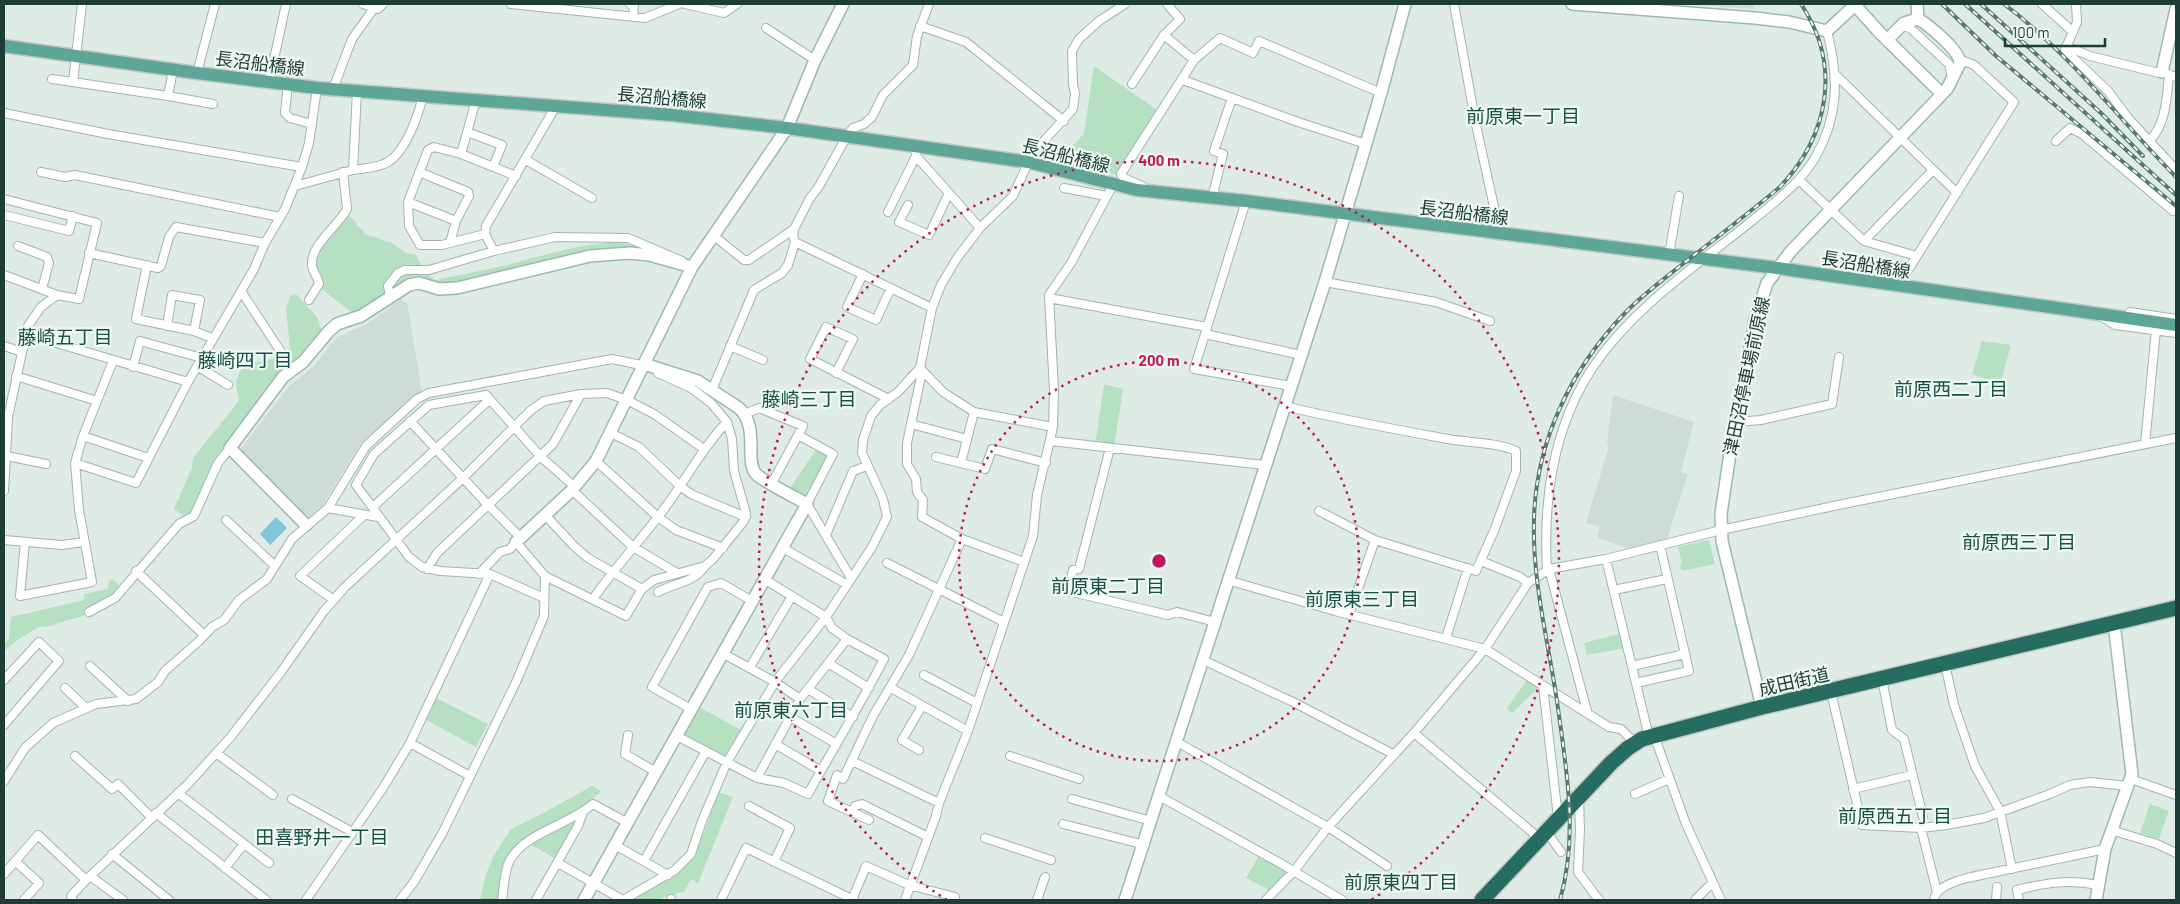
<svg xmlns="http://www.w3.org/2000/svg" width="2180" height="904" viewBox="0 0 2180 904" font-family="Barlow,'Noto Sans JP',sans-serif">
<rect width="100%" height="100%" fill="#dfece6"/>
<!-- built -->
<path fill="#cddcd5" d="M1687,4H1754V6L1753,9Z
M401,299L407,303L422,392L361,443L323,505L306,520L239,451L289,386L313,367L337,337L367,324Z
M1613,395L1694,422L1681,472L1688,474L1667,539L1633,550L1597,538L1600,527L1586,523L1609,446L1607,443Z"/>
<!-- green -->
<path fill="#b5e0c2" d="M1094,66L1157,110L1117,175L1066,165L1074,145L1084,133Z
M350,216L365,234L392,243L406,253L416,255L426,274L436,280C458,275 481,271 503,266C532,260 622,227 644,252L457,286L417,280L354,314L324,291L311,274C319,252 329,228 350,216Z
M296,294L317,317L322,331L316,344L216,462L192,511L186,517L174,509L192,468L193,458L239,401L236,382L240,371L253,363L280,357L290,348L286,308L290,296Z
M1982,341L2011,345L2000,384L1972,374Z
M1104,384L1123,389L1114,447L1095,445Z
M817,448L827,454L828,458L806,498L790,488Z
M1709,540L1715,564L1682,571L1679,565L1682,564L1678,547Z
M112,579L118,584L120,594L118,600L82,616L49,626L39,627L19,639L4,651V645L9,639L11,617L84,600V594L108,589L109,581Z
M1622,633L1626,648L1587,655L1584,643Z
M1527,680L1539,687L1512,713L1507,708Z
M436,698L488,724L476,747L426,720Z
M697,706L741,730L725,757L682,734Z
M592,786L601,791L582,809L518,846L499,900H480L486,874L494,855L511,829L547,811Z
M719,792L733,797L698,883L691,879L684,892L677,893L670,899L665,896L660,900H632L677,874L694,858Z
M2150,804L2169,811L2159,839L2140,833Z
M573,822L575,824L556,859L530,844L537,838Z
M1260,854L1290,870L1271,891L1246,878Z"/>
<!-- water -->
<path fill="#80c6d7" d="M276,517L287,528L270,545L260,534Z"/>
<g fill="none" stroke-linecap="round" stroke-linejoin="round">
<defs>
<path id="street" d="M363,4L378,9L383,4
M511,4L645,18L679,4
M630,4H634L633,17
M685,4L724,13L737,4
M1167,4L1180,19L1164,35L1194,60
M1454,4L1476,125L1500,234
M2042,4L2073,32
M2076,4L2077,22L2065,50L2108,91L2128,118L2176,170
M920,26L966,42L1064,121
M1902,26L1910,28L1949,64L1952,77
M766,28L815,60
M2066,46L2090,56L2159,73L2162,72L2176,77
M197,73L215,4
M1836,75L1957,193
M52,79L168,96L173,70
M1183,80L1298,122L1366,144
M73,82L82,4
M269,82L286,4
M288,84L285,113L290,118L312,124
M1132,84L1164,35
M333,89L352,39L375,7
M168,96L213,104
M4,113L108,134L302,167
M467,132L502,145L493,167
M2056,141L2070,128L2082,134L2173,211
M2149,141C2166,126 2167,96 2169,74
M915,146L916,156L980,228
M461,154L476,100
M526,160L592,198
M353,170C365,168 378,168 388,162C406,151 418,116 423,96
M41,172L65,177L75,175L280,217
M419,172L468,192L469,196L456,221L450,243
M516,176L461,154L434,147L428,150L408,202L409,226L420,245H442L485,234L486,226L556,106
M1799,180L1864,241L1917,256
M295,186L353,170L357,91
M1142,186L1124,178L1121,174L1194,60L1220,38L1253,53L1259,41L1381,93
M1064,188L1107,196
M1212,198L1223,154L1214,151L1232,98
M4,199L97,223L79,299L57,295L41,307L28,326L26,334L8,417L4,491
M1246,201L1205,334L1301,355
M408,202L456,221
M908,205L899,222L929,235L948,195
M888,212L916,156
M4,215L69,231L73,216
M485,234L494,251
M714,236L744,260H749L794,229L810,198L818,188L847,136L853,128L864,124L872,117L883,95L913,65L917,36L929,4
M1864,241L1933,170
M795,242L932,308
M18,246L47,257L49,263L42,289
M89,253L158,268L161,266L169,237L176,227L265,243
M1669,255L1679,196
M147,265L136,319L194,331L212,338
M863,274L847,307L876,320L891,288
M4,275L57,295
M1325,282L1436,302L1490,321
M1898,286L2014,102L1974,65L1961,60
M241,291L281,352
M390,296L388,286L398,273L405,270H429L494,251L555,237L628,238L682,261
M1049,298L1207,327
M309,300L319,284C318,277 313,272 312,266C309,246 339,225 347,209L343,172
M2130,312L2176,319
M2102,317L2115,325L2176,333
M167,326L172,295L200,300L194,331
M26,334L188,382
M1205,334L1194,369L1291,386
M4,346L22,352
M730,346L763,360
M197,366L228,385
M133,367L140,341L202,358
M920,368L943,392L974,412L1053,427
M922,372L907,443V464L916,479L917,492L923,500L922,517L962,539L1024,562
M836,373L853,339L826,327L810,359L889,399
M16,376L97,401
M712,390L754,290L782,273L788,265L795,242L793,236L794,229
M1284,406C1338,419 1393,429 1448,439C1470,443 1496,442 1516,451V471L1494,531L1476,571L1375,540L1319,511
M745,414L759,408L803,426L772,483
M410,421L489,506L521,538
M1736,422L1761,420L1832,404L1839,357
M911,424L967,439
M611,433L639,447L681,487L693,495L746,517
M798,435L833,454L807,504L851,578
M83,436L148,458
M1051,441L1264,465
M2145,444L2156,330
M1110,448L1079,569L1073,570L1068,591L1168,615L1177,612L1215,622
M7,456L46,464
M936,457L985,469L992,449L1046,463
M596,461L658,517L676,530L723,548
M75,463L136,483L188,382L254,269L265,243L285,209L302,167L309,143L317,88
M961,463L974,412
M572,490L633,547L677,573
M373,507L489,400
M328,508L378,517
M546,516L574,546L588,558L642,589
M226,520L275,566
M826,535L853,471L867,466
M4,540L62,545L84,542
M25,542L20,596L92,582L79,510L75,463L83,436L113,361
M783,548L846,584
M1606,559L1649,737
M1481,561L1520,577L1528,583
M887,563L1004,622
M427,569L437,553L553,444L581,394
M1549,569L1587,711
M1547,570C1543,500 1553,427 1593,367C1632,309 1693,268 1748,224C1771,205 1799,185 1815,158C1839,116 1839,77 1827,31
M136,571L203,634
M545,576L626,616L642,589L654,580L705,566L713,559L744,521L746,513L734,471L732,439L727,422L711,403L691,388L658,373
M1227,580L1335,611L1485,649L1609,727L1621,729L1635,743
M1614,590L1667,579
M658,592C674,583 694,583 705,566
M544,598L490,574L440,571L422,567L409,557L356,485L374,454L429,405L486,395L541,457L575,487
M593,599C615,567 641,540 664,509C686,480 702,448 727,422
M334,600L300,576L364,515
M89,612L115,598L179,524L194,516L218,463L230,448
M1349,615L1375,540
M1446,638L1468,568
M722,653L775,682L800,699
M1203,660L1295,703L1393,754
M828,663L869,688
M1945,664L1954,705L1975,766L2000,811L2012,869
M90,666L128,701
M1632,666L1685,654
M750,667L792,596
M924,675L977,703
M1882,679L1892,730L1904,739L1923,817
M4,680L39,642L59,661L4,725
M1636,683L1689,671L1660,545
M1543,686L1558,817
M65,688L85,707
M891,688L968,731
M808,689L853,717
M1831,692L1862,825L1921,828L1946,825L1984,818L2050,794L2070,785L2090,782L2128,786
M691,709L652,687L705,592L708,587L721,583L752,601
M790,717L835,743
M1414,733L1539,838
M628,735L625,754L656,772
M1654,735L1686,824L1721,900
M677,736L757,778L784,783L808,794C833,749 860,705 884,659L847,639L832,628L826,617L764,579
M1177,742L1328,827L1387,866
M410,743L470,776
M775,744L821,771
M919,750L902,740L922,706
M216,753L273,795
M75,756L112,789L118,784L151,817
M1010,756L1079,779
M852,761L939,803
M757,778L800,699L847,639
M2131,779L2176,795
M4,781L25,748L53,723L96,704L136,699L158,682L165,671L199,641L212,627L224,620L239,600L267,579L292,539L328,508L366,446L417,399L429,393L612,359L646,366
M1853,789L1912,775
M178,793L269,863
M1635,794L1669,779
M1159,796L1280,863L1342,900
M1579,798L1580,830L1578,872L1599,900
M292,799L352,832
M1072,799L1151,821
M749,806L790,828L774,862
M852,812L855,806L862,804L928,837
M156,813L266,900
M869,820L828,801L837,775L843,779L873,716L909,655L962,539
M1063,824L1145,845
M1921,828L1937,892
M2111,830L2157,844L2176,853
M1546,831L1561,852
M985,838L1051,860
M615,845L668,875
M112,854L169,900
M15,861L39,883L24,900
M644,861L706,751
M558,863L623,900
M225,868L244,844
M4,874L38,835L86,880
M90,876L123,900
M73,900L71,896L86,880L187,785L229,739L281,672L324,611L345,587L463,478L530,411L544,401L581,394L607,393L627,400L654,414L704,449
M306,900L383,788L410,743L490,574
M400,900L414,882L443,832L517,680L544,616L545,576L516,542L510,549L500,552L479,574
M502,900C504,888 504,873 509,862C523,833 569,825 593,804L628,823
M536,900L578,826L583,812
M623,900L675,870L691,854L702,821L727,762L775,682L826,617L872,547L887,517L883,499L862,453L863,440L871,416L880,405L898,392L920,368L932,308L941,285L957,258L980,228L1013,196L1032,154L1073,109L1075,94L1073,84L1072,51L1079,39L1099,21L1125,4
M671,900V899
M721,900L746,848L854,900
M852,900L866,866L909,885L955,897
M905,900L936,816L939,803L968,731L1033,536L1037,495L1053,427L1054,391L1049,295L1071,263L1113,185
M1037,900L1045,877
M1266,900L1294,871L1328,827L1414,733L1485,649L1528,583L1549,569L1606,559L1721,530L1848,503L2176,438
M1695,900L1712,883
M1934,900C1935,887 1956,881 1967,878L2105,849
M1996,900L1997,887
M2019,900L2017,890C2045,883 2069,879 2098,885"/>
<path id="secondary" d="M1572,4L1755,18L1789,22L1827,31L1855,5
M1854,4L1880,33L1942,94
M1917,4L1918,19
M2162,72L2176,9
M306,525L230,448L283,377L303,362L329,331L337,324L361,316L409,285L419,283L439,289L457,288L590,256L630,253L649,255L692,267
M516,542L572,490L596,461L692,267L787,128L815,60L843,4
M1762,707L1722,541L1721,514L1730,453L1755,320L1767,283L1791,251L1947,89L1960,63C1960,51 1929,25 1918,19L1904,23L1887,40
M584,900L807,504C795,497 764,482 756,474C744,461 760,427 739,408L698,381L644,364
M1125,900L1325,282L1381,93L1405,4
M2096,900L2105,849L2132,774L2114,623"/>
<path id="primary" d="M4,46L197,73L317,88L672,115L787,128L1028,162L1137,190L1246,201L1777,268L2176,325"/>
<path id="highway" d="M1482,900L1611,763L1628,748L1642,739L1762,707L2176,608"/>
</defs>
<!-- street casing -->
<use href="#street" stroke="#a1b4ae" stroke-width="10"/>
<!-- secondary casing -->
<use href="#secondary" stroke="#9cb9b0" stroke-width="14"/>
<!-- primary casing -->
<use href="#primary" stroke="#c0c9c7" stroke-width="15"/>
<!-- highway casing -->
<use href="#highway" stroke="#c0c9c7" stroke-width="18"/>
<!-- street -->
<use href="#street" stroke="#fff" stroke-width="8"/>
<!-- secondary -->
<use href="#secondary" stroke="#fff" stroke-width="11"/>
<!-- primary -->
<use href="#primary" stroke="#5ea697" stroke-width="12"/>
<!-- highway -->
<use href="#highway" stroke="#276c61" stroke-width="15"/>
<defs>
<path id="rail" d="M1942,4L1996,56L2176,206
M1965,4L2176,195
M1981,4L2102,114L2143,156
M2004,4C2068,52 2120,120 2176,177
M1560,900C1579,834 1566,768 1557,701C1548,641 1532,580 1534,519C1536,441 1571,369 1625,313C1642,295 1664,279 1684,263C1716,238 1749,213 1780,187C1829,135 1842,65 1801,4"/>
</defs>
<!-- rail casing -->
<use href="#rail" stroke="#587972" stroke-width="4"/>
<!-- rail -->
<use href="#rail" stroke="#eff8f4" stroke-width="2" stroke-dasharray="5.5" stroke-linecap="butt"/>
</g>
<!-- distance rings -->
<g fill="none" stroke="#c2185b" stroke-width="2.5" stroke-dasharray="2.5 5">
<circle cx="1159" cy="561" r="200"/>
<path d="M947 900A400 400 0 1 1 1371 900"/>
</g>
<g text-anchor="middle" dominant-baseline="central" stroke-width="4.5" stroke-linejoin="round" paint-order="stroke">
<!-- street labels -->
<g font-size="18" fill="#1e3d36" stroke="#eff8f4">
<text transform="translate(260 63) rotate(7)">長沼船橋線</text>
<text transform="translate(662 97) rotate(5)">長沼船橋線</text>
<text transform="translate(1066 155) rotate(14)">長沼船橋線</text>
<text transform="translate(1464 212) rotate(7)">長沼船橋線</text>
<text transform="translate(1866 264) rotate(9)">長沼船橋線</text>
<text transform="translate(1746 376) rotate(-78)">津田沼停車場前原線</text>
<text transform="translate(1794 681) rotate(-13)">成田街道</text>
</g>
<!-- neighbourhood labels -->
<g font-size="19" fill="#185146" stroke="#eff8f4">
<text x="1523" y="115">前原東一丁目</text>
<text x="65" y="336">藤崎五丁目</text>
<text x="245" y="359">藤崎四丁目</text>
<text x="1951" y="388">前原西二丁目</text>
<text x="809" y="398">藤崎三丁目</text>
<text x="2019" y="541">前原西三丁目</text>
<text x="1108" y="585">前原東二丁目</text>
<text x="1362" y="598">前原東三丁目</text>
<text x="791" y="709">前原東六丁目</text>
<text x="1895" y="815">前原西五丁目</text>
<text x="322" y="836">田喜野井一丁目</text>
<text x="1401" y="881">前原東四丁目</text>
</g>
</g>
<circle cx="1159" cy="561" r="8" fill="#c2185b" stroke="#eff8f4" stroke-width="2.5"/>
<g font-size="15" text-anchor="middle" font-weight="bold" fill="#c2185b" stroke="#eff8f4" stroke-width="4.5" stroke-linejoin="round" paint-order="stroke">
<text x="1159" y="166">400 m</text>
<text x="1159" y="366">200 m</text>
</g>
<!-- border -->
<rect width="2180" height="904" fill="none" stroke="#1e3d36" stroke-width="10"/>
<!-- scale -->
<path d="M2005 38v8h100v-8" fill="none" stroke="#1e3d36" stroke-width="2.5"/>
<text x="2012" y="38" font-size="15" fill="#1e3d36" stroke="#eff8f4" stroke-width="4" paint-order="stroke">100 m</text>
</svg>
